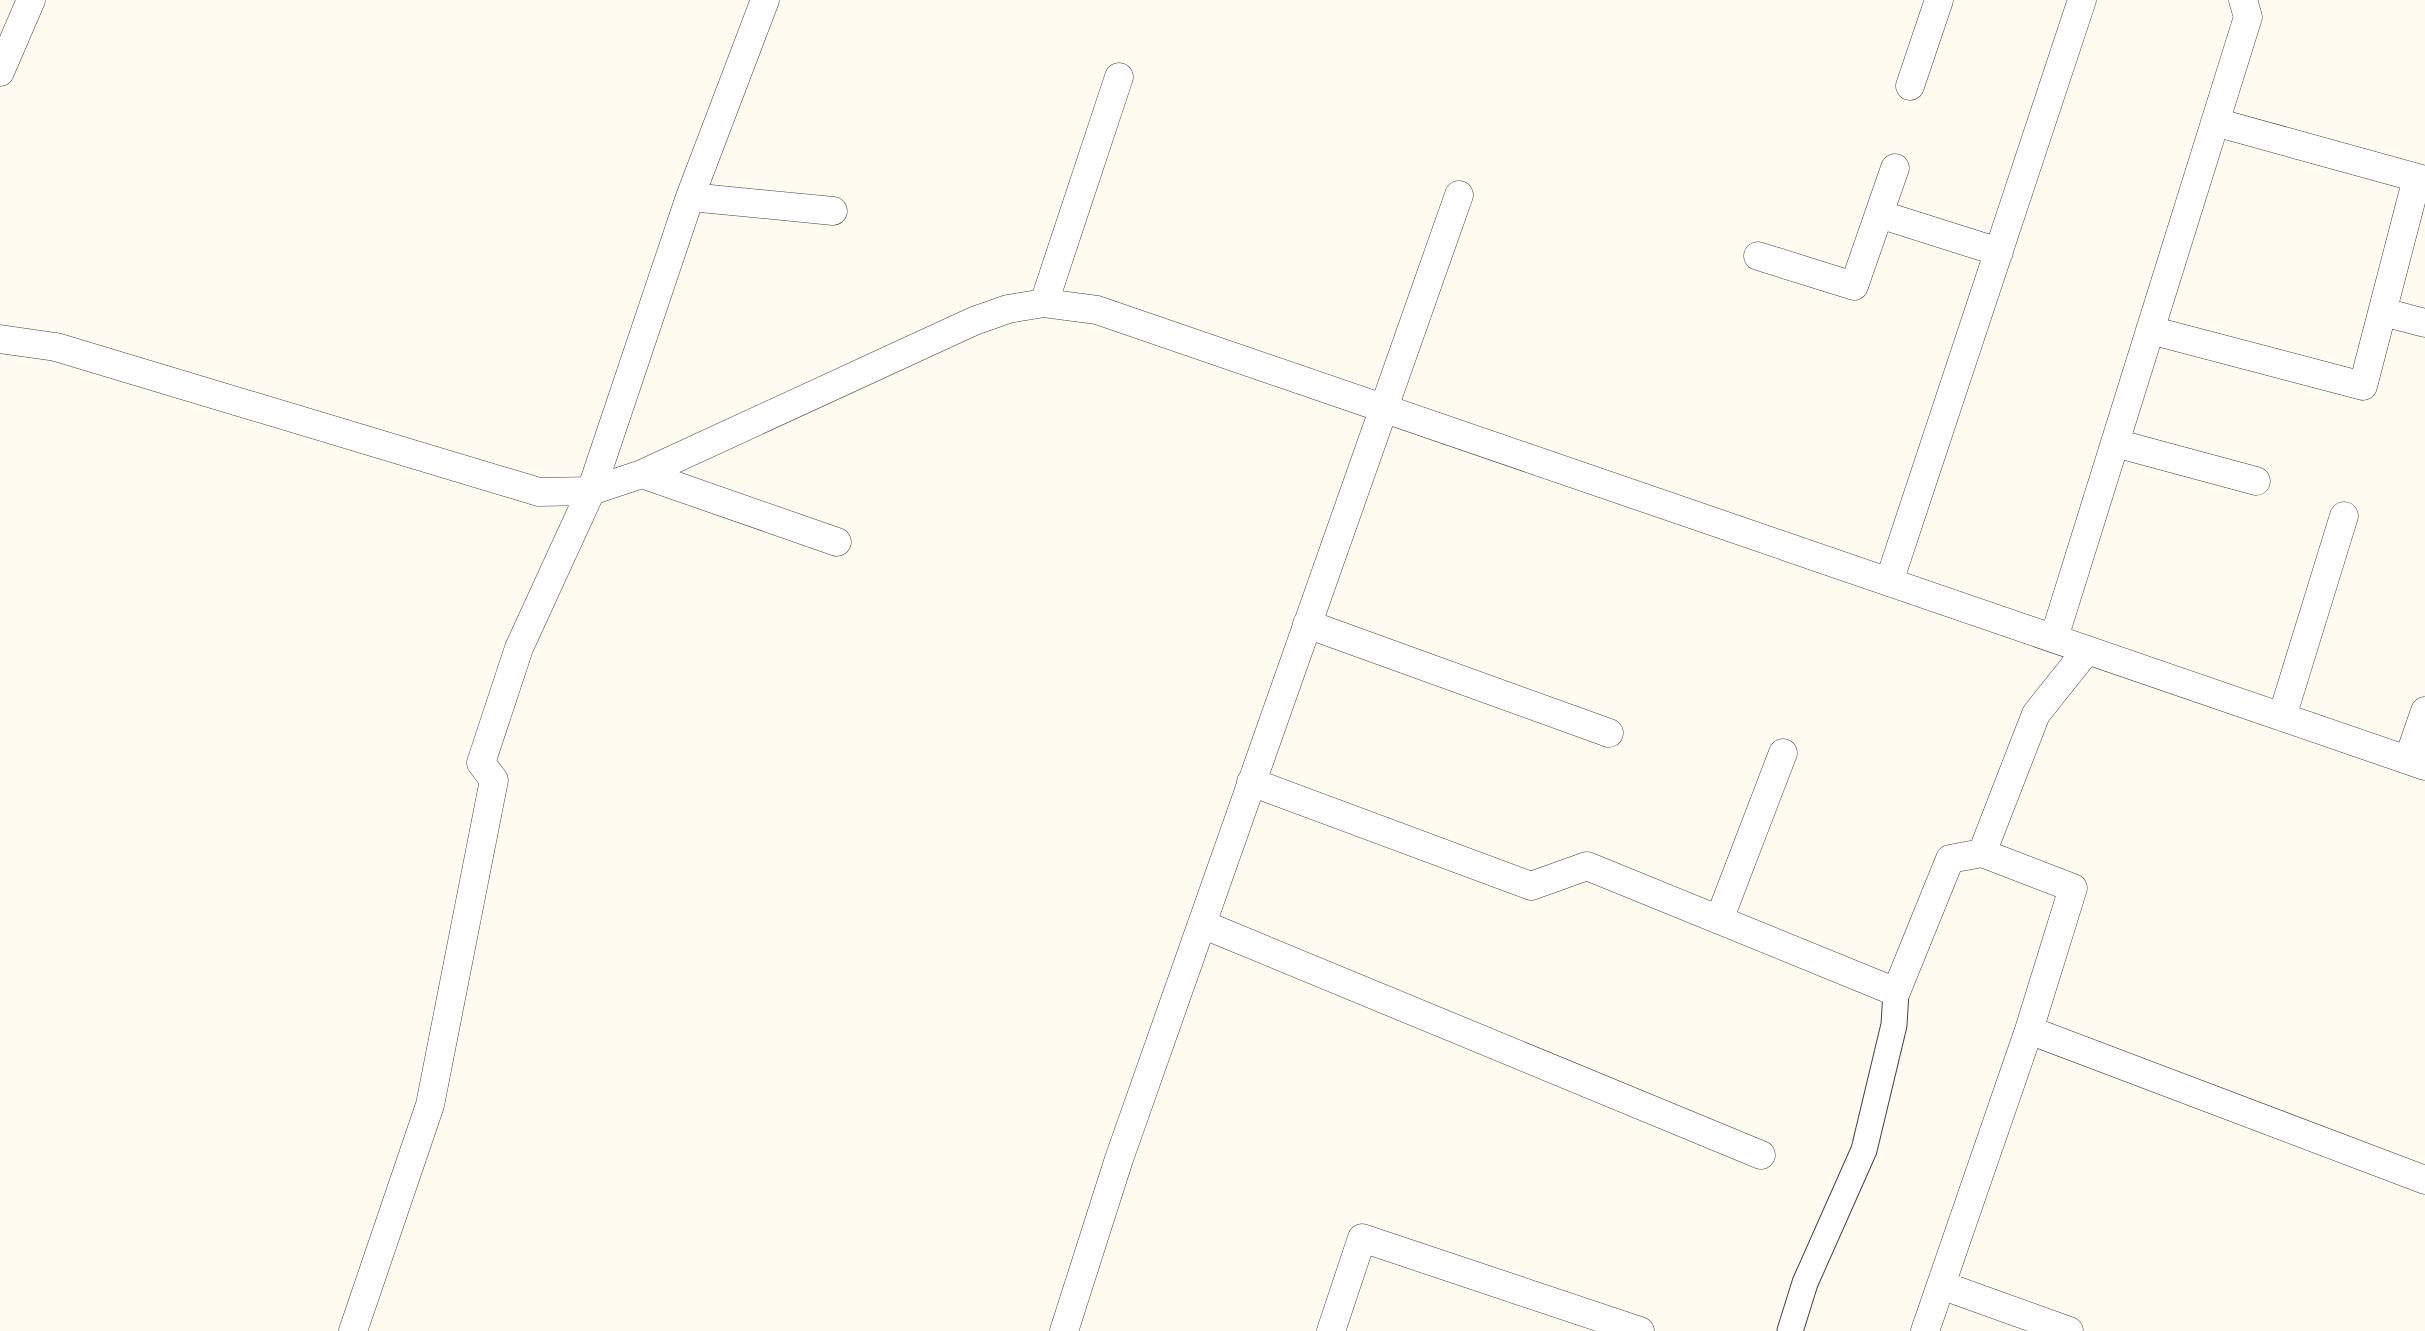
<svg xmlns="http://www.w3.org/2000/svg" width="2425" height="1331" viewBox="0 0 2425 1331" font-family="'Noto Serif',serif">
<rect width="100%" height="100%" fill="#fffbf0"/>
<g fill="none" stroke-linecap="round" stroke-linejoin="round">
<defs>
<path id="lane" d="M1790,1331L1805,1283L1864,1150L1894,1025L1896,992"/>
<path id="street" d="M0,72L31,0
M1910,86L1939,0
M2215,122L2425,180
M690,197L833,211
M1879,214L1999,252
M1758,256L1854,286L1895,168
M1044,303L1119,77
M2383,312L2425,323
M2150,330L2363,386L2417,178
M0,339L56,347L539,492L591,491L642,474L974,321L1008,309L1044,303L1097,310L2425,766
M2115,443L2256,481
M642,474L837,542
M1889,582L2082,0
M1307,624L1609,733
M2054,638L2248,17L2243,0
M2282,717L2344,516
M2408,760L2425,711
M1251,782L1531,886L1587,866L1896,992L1950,859L1982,853
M1719,920L1783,753
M1202,924L1761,1155
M2029,1030L2425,1180
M1941,1285L2069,1331
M353,1331L430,1105L494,780L481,763L519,648L591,491L690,197L765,0
M1064,1331L1119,1159L1459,195
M1331,1331L1362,1238L1640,1331
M1925,1331L2029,1030L2073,888L1982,853L2036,714L2087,650"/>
</defs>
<!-- lane casing -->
<use href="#lane" stroke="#424242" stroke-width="27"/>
<!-- street casing -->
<use href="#street" stroke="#424242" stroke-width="29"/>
<!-- lane -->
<use href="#lane" stroke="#fff" stroke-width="25"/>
<!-- street -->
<use href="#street" stroke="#fff" stroke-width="28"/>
</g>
</svg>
